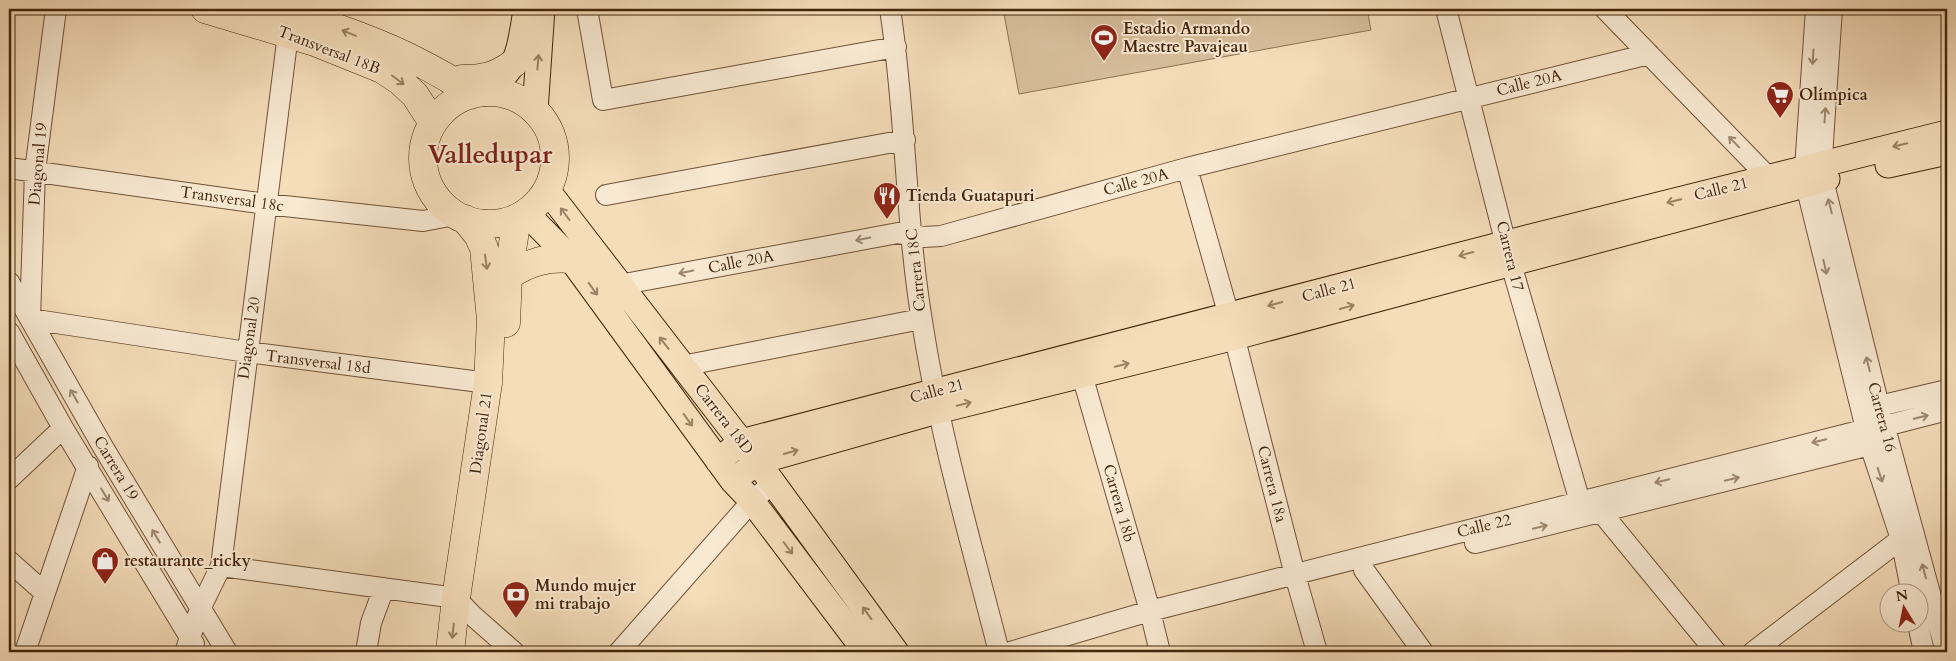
<svg xmlns="http://www.w3.org/2000/svg" width="1956" height="661" viewBox="0 0 1956 661" font-family="Cardo,serif">
<rect width="100%" height="100%" fill="#f5ddba"/>
<filter id="stains"><feTurbulence type="fractalNoise" baseFrequency=".004" numOctaves="4"/><feColorMatrix values="0 0 0 0 .2 0 0 0 0 .09 0 0 0 0 .02 0 0 0 .5 -.17"/></filter>
<radialGradient id="worn" r=".72"><stop offset=".6" stop-color="#630" stop-opacity="0"/><stop offset="1" stop-color="#630" stop-opacity=".3"/></radialGradient>
<!-- green -->
<path fill="#d7be9c" stroke="#8e7254" d="M1003,9H1367L1371,30L1019,94Z"/>
<g fill="none" stroke-linecap="round" stroke-linejoin="round">
<defs>
<path id="minor" d="M56,9L35,171L30,319L247,352L488,383
M587,9L603,100L896,47
M890,9C906,112 905,218 922,321C939,433 971,542 999,652
M1446,9L1511,264L1580,502
M1605,9L1768,177
M1816,9L1805,168L1806,185L1870,445L1901,539L1912,594
M1832,9L1823,141L1822,164L1823,180L1879,406L1946,652
M9,168L266,204L423,221L455,215
M1187,168L1229,316L1295,575L1317,652
M606,195L905,140
M9,282L103,447L227,652
M619,285L898,233L924,237L941,236L1187,168L1649,54
M9,332L63,428L194,644
M1078,361L1150,611L1160,652
M682,366L921,319
M9,479L63,428
M1601,512L1716,652
M1475,543L1870,445L1885,426L1947,410
M9,561L45,593
M221,566L456,598L472,615L514,652
M1364,570L1423,652
M1918,624L1924,652
M25,652L88,466
M185,652L200,609L221,566L288,34
M366,652L371,623L384,588
M619,652L752,501L773,483
M1010,652L1150,611L1867,429L1879,406L1947,390
M1753,652L1901,539"/>
<path id="major" d="M485,93C520,67 520,49 526,9
M535,111L542,9
M1888,165L1947,152
M547,190L773,483L896,652
M526,213L571,259L733,481L752,501L866,652
M718,461L741,442L1507,243L1947,133
M733,481L757,462L937,411L1235,337L1827,179"/>
<path id="highway" d="M205,9L315,42L382,69L400,81L415,95L433,123
M280,9C329,25 379,41 424,65C441,74 457,82 470,95
M462,79C485,79 496,76 514,63
M423 158a66 66 0 1 1 132 0a66 66 0 1 1-132 0Z
M508,276C529,262 547,257 571,259
M506,323L508,276L517,218
M450,652L456,598L488,383L491,320L484,248L478,235L465,219"/>
</defs>
<!-- minor casing -->
<use href="#minor" stroke="#705337" stroke-width="22"/>
<!-- major casing -->
<use href="#major" stroke="#44250b" stroke-width="27"/>
<!-- highway casing -->
<use href="#highway" stroke="#44250b" stroke-width="29"/>
<!-- minor -->
<use href="#minor" stroke="#f8e9d2" stroke-width="20"/>
<!-- major -->
<use href="#major" stroke="#f5ddba" stroke-width="25"/>
<!-- highway -->
<use href="#highway" stroke="#f5ddba" stroke-width="28"/>
</g>
<!-- one-way arrows -->
<defs><path id="oneway-shaft" d="M-6 0H5M1.5-3L5.5 0L1.5 3" fill="none" stroke-width="1.6" stroke-linecap="round" stroke-linejoin="round" transform="scale(1.25)"/></defs>
<g stroke="#9c8162">
<use href="#oneway-shaft" transform="translate(349 33) rotate(-158)"/>
<use href="#oneway-shaft" transform="translate(538 62) rotate(-85)"/>
<use href="#oneway-shaft" transform="translate(398 80) rotate(37)"/>
<use href="#oneway-shaft" transform="translate(1900 145) rotate(166)"/>
<use href="#oneway-shaft" transform="translate(1674 201) rotate(166)"/>
<use href="#oneway-shaft" transform="translate(565 214) rotate(-127)"/>
<use href="#oneway-shaft" transform="translate(1466 254) rotate(165)"/>
<use href="#oneway-shaft" transform="translate(486 262) rotate(82)"/>
<use href="#oneway-shaft" transform="translate(593 289) rotate(54)"/>
<use href="#oneway-shaft" transform="translate(1275 304) rotate(165)"/>
<use href="#oneway-shaft" transform="translate(1347 307) rotate(-15)"/>
<use href="#oneway-shaft" transform="translate(664 343) rotate(-128)"/>
<use href="#oneway-shaft" transform="translate(1122 365) rotate(-14)"/>
<use href="#oneway-shaft" transform="translate(964 404) rotate(-14)"/>
<use href="#oneway-shaft" transform="translate(688 420) rotate(54)"/>
<use href="#oneway-shaft" transform="translate(791 452) rotate(-16)"/>
<use href="#oneway-shaft" transform="translate(788 548) rotate(53)"/>
<use href="#oneway-shaft" transform="translate(867 613) rotate(-126)"/>
<use href="#oneway-shaft" transform="translate(453 631) rotate(96)"/>
</g>
<g stroke="#9e876e">
<use href="#oneway-shaft" transform="translate(1813 57) rotate(94)"/>
<use href="#oneway-shaft" transform="translate(1825 115) rotate(-86)"/>
<use href="#oneway-shaft" transform="translate(1734 142) rotate(-134)"/>
<use href="#oneway-shaft" transform="translate(1830 206) rotate(-104)"/>
<use href="#oneway-shaft" transform="translate(863 239) rotate(169)"/>
<use href="#oneway-shaft" transform="translate(1825 267) rotate(77)"/>
<use href="#oneway-shaft" transform="translate(686 272) rotate(169)"/>
<use href="#oneway-shaft" transform="translate(1868 364) rotate(-104)"/>
<use href="#oneway-shaft" transform="translate(74 396) rotate(-120)"/>
<use href="#oneway-shaft" transform="translate(1921 417) rotate(-14)"/>
<use href="#oneway-shaft" transform="translate(1819 441) rotate(166)"/>
<use href="#oneway-shaft" transform="translate(1880 475) rotate(72)"/>
<use href="#oneway-shaft" transform="translate(1732 479) rotate(-14)"/>
<use href="#oneway-shaft" transform="translate(1662 481) rotate(166)"/>
<use href="#oneway-shaft" transform="translate(105 495) rotate(59)"/>
<use href="#oneway-shaft" transform="translate(1540 527) rotate(-14)"/>
<use href="#oneway-shaft" transform="translate(156 536) rotate(-121)"/>
<use href="#oneway-shaft" transform="translate(1924 571) rotate(-105)"/>
</g>
<!-- icons -->
<defs>
<symbol id="stadium-pin" viewBox="-11 -11 22 30"><path d="M0 17L-7.5 6A9.5 9.5 0 1 1 7.5 6Z" fill="#8f2418" stroke="#f8e9d2"/><path d="M0-5a6.5 5 0 1 0 0 10a6.5 5 0 1 0 0-10ZM-3.5-1.8h7v3.6h-7Z" fill="#fff"/></symbol>
<symbol id="supermarket-pin" viewBox="-11 -11 22 30"><path d="M0 17L-7.5 6A9.5 9.5 0 1 1 7.5 6Z" fill="#8f2418" stroke="#f8e9d2"/><path d="M-6-5.5h2.5l.6 2H6L4.5 2H-2.5L-4.4-4H-6ZM-1.5 3.2a1.3 1.3 0 1 0 .1 0ZM3 3.2a1.3 1.3 0 1 0 .1 0Z" fill="#fff"/></symbol>
<symbol id="restaurant-pin" viewBox="-11 -11 22 30"><path d="M0 17L-7.5 6A9.5 9.5 0 1 1 7.5 6Z" fill="#8f2418" stroke="#f8e9d2"/><path d="M-5-6h1v4h1v-4h1v4h1v-4h1v5L-1.5 .5V6h-2V.5L-5-1ZM5-6V6H3V1.5H1.5Q1.5-4 5-6Z" fill="#fff"/></symbol>
<symbol id="shop-pin" viewBox="-11 -11 22 30"><path d="M0 17L-7.5 6A9.5 9.5 0 1 1 7.5 6Z" fill="#8f2418" stroke="#f8e9d2"/><path d="M-5-2.5h2.3a2.7 3.5 0 0 1 5.4 0H5L5.5 6h-11ZM-1.5-2.5h3a1.5 2.3 0 0 0-3 0Z" fill="#fff"/></symbol>
<symbol id="bank-pin" viewBox="-11 -11 22 30"><path d="M0 17L-7.5 6A9.5 9.5 0 1 1 7.5 6Z" fill="#8f2418" stroke="#f8e9d2"/><path d="M-6-4H6V4H-6ZM0-2.3a2.3 2.3 0 1 0 0 4.6a2.3 2.3 0 1 0 0-4.6Z" fill="#fff"/></symbol>
</defs>
<g fill-rule="evenodd">
<use href="#stadium-pin" x="1088" y="22" width="32" height="43"/>
<use href="#supermarket-pin" x="1764" y="79" width="32" height="43"/>
<use href="#restaurant-pin" x="871" y="180" width="32" height="43"/>
<use href="#shop-pin" x="89" y="545" width="32" height="43"/>
<use href="#bank-pin" x="500" y="579" width="32" height="43"/>
</g>
<g text-anchor="middle" dominant-baseline="central" stroke-width="4" stroke-linejoin="round" paint-order="stroke">
<!-- poi labels -->
<g font-size="16" font-weight="bold" fill="#44250b" stroke="#f8e9d2" text-anchor="start">
<text x="1123" y="29">Estadio Armando<tspan x="1123" dy="18">Maestre Pavajeau</tspan></text>
<text x="1799" y="95">Olímpica</text>
<text x="906" y="196">Tienda Guatapuri</text>
<text x="124" y="561">restaurante_ricky</text>
<text x="535" y="586">Mundo mujer<tspan x="535" dy="18">mi trabajo</tspan></text>
</g>
<!-- street labels -->
<g font-size="16" fill="#44250b" stroke="#f8e9d2">
<text transform="translate(329 50) rotate(21)">Transversal 18B</text>
<text transform="translate(1529 83) rotate(-14)">Calle 20A</text>
<text transform="translate(38 164) rotate(-85)">Diagonal 19</text>
<text transform="translate(1136 182) rotate(-15)">Calle 20A</text>
<text transform="translate(1721 189) rotate(-14)">Calle 21</text>
<text transform="translate(232 199) rotate(8)">Transversal 18c</text>
<text transform="translate(1510 256) rotate(76)">Carrera 17</text>
<text transform="translate(741 262) rotate(-11)">Calle 20A</text>
<text transform="translate(916 270) rotate(-96)">Carrera 18C</text>
<text transform="translate(1329 290) rotate(-15)">Calle 21</text>
<text transform="translate(249 338) rotate(-82)">Diagonal 20</text>
<text transform="translate(318 362) rotate(7)">Transversal 18d</text>
<text transform="translate(937 391) rotate(-15)">Calle 21</text>
<text transform="translate(1882 417) rotate(75)">Carrera 16</text>
<text transform="translate(724 419) rotate(52)">Carrera 18D</text>
<text transform="translate(481 433) rotate(-82)">Diagonal 21</text>
<text transform="translate(116 468) rotate(59)">Carrera 19</text>
<text transform="translate(1272 484) rotate(76)">Carrera 18a</text>
<text transform="translate(1119 503) rotate(74)">Carrera 18b</text>
<text transform="translate(1484 526) rotate(-14)">Calle 22</text>
</g>
<!-- town labels -->
<g font-size="26" font-weight="bold" fill="#7a1f14" stroke="#f8e9d2">
<text x="490" y="154">Valledupar</text>
</g>
</g>
<!-- margin -->
<rect width="1956" height="661" fill="none" stroke="#f5ddba" stroke-width="30"/>
<rect x="10" y="10" width="1936" height="641" fill="none" stroke="#44250b" stroke-width="2.5"/>
<rect x="15" y="15" width="1926" height="631" fill="none" stroke="#44250b"/>
<!-- north arrow -->
<g transform="translate(1904 608) rotate(350)"><circle r="24" fill="#f8e9d2" stroke="#b09b82"/>
<path d="M0-4L9 19L0 12L-9 19Z" fill="#8f2418"/>
<text y="-8" font-size="14" font-weight="bold" text-anchor="middle" fill="#44250b">N</text>
</g>
<rect width="100%" height="100%" filter="url(#stains)"/>
<rect width="100%" height="100%" fill="url(#worn)"/>
</svg>
